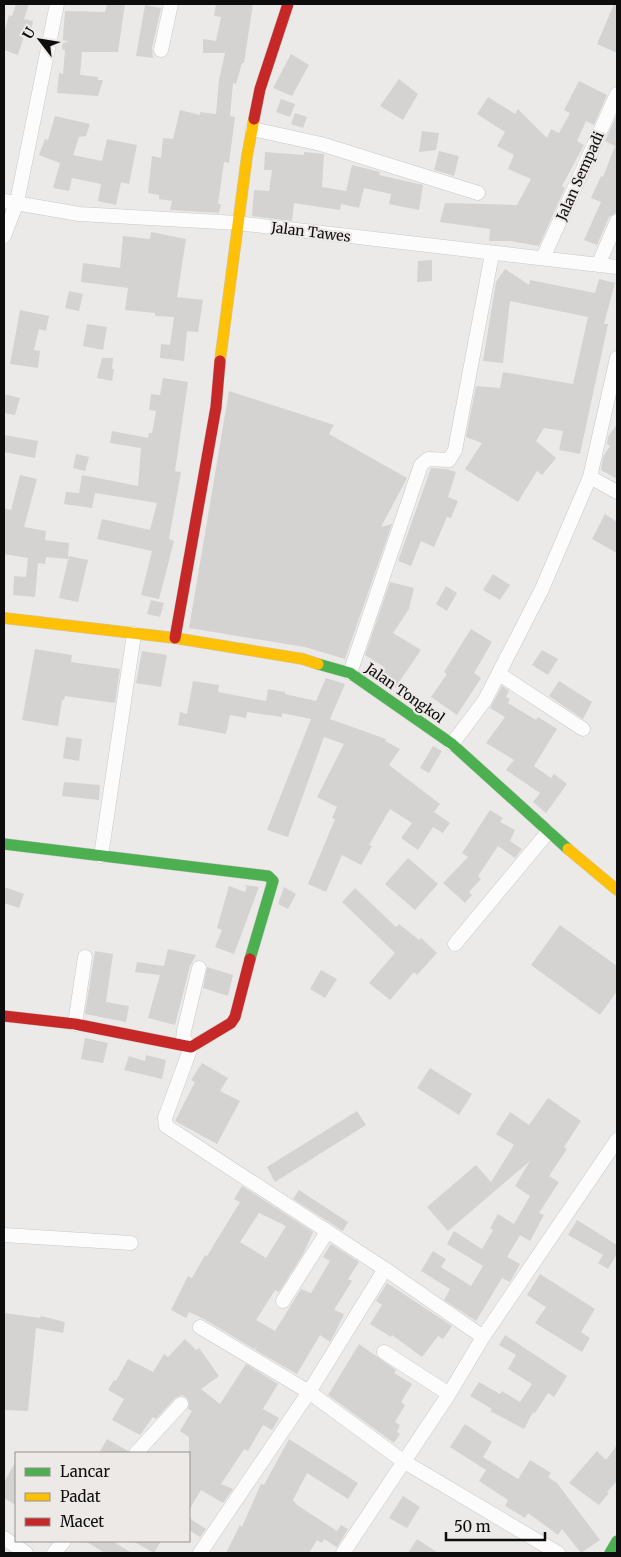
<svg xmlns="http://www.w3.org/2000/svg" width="621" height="1557" viewBox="0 0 621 1557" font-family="Merriweather,serif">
<rect width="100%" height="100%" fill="#eceae8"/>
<!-- building -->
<path fill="#d4d3d2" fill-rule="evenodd" d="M16,4H29L24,19L33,21L30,34L25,33L18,55L4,50V34L9,15L12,16Z
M107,4H125L118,52H82L80,75L98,77V80H103L98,96L57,93L59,73L63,74L65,50L62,49L65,11L105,12Z
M216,4H253L244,63H242L236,84L233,83L230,116L235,117L229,163L224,162L218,204H221L219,213L170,210L172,201L159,199V195L148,193L152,156L161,158L163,138L173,139L180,110L200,115V112L216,114L219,80L225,53H203V39L216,41L221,17L214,16Z
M614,4H617V53L597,44Z
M145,5L161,8L152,48L153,58L136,56Z
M291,54L309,65L292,96L273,88Z
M399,79L418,94L403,120L380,106Z
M579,81L607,95L594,125L586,121L577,141L584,145L562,186L565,188L539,246L510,241H489L490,229L440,222L445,203L517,205L531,179L508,169L514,155L497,146L505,132L477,114L488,97L515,114L518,109L547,138L551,129L559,133L570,113L564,110Z
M281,99L295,104L290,117L276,112Z
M295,113L307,117L303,128L291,124Z
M617,115V212L609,217L597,245L584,240L601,202L591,198L601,176L603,177L615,146L605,141Z
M55,116L90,124L86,136L79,137L73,155L102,161L107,139L137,145L129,184L121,182L116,205L98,201L101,184L72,178L69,191L53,188L60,163L39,155L45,139L48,140Z
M422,131L439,133L436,150L419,152Z
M439,151L459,156L454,176L434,170Z
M265,152L304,155V152L324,154L322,187L346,191L352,165L380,172L379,175L423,185L419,210L389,204L391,194L364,188L359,208L341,204L340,210L294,203L292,221L252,216L254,190L269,191L272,170H264Z
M151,232L186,239L177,297L203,300L198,332L187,331L184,361L160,358L161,344L170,345L174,317L155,316V313L125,310L128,288L81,282L83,263L120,268L123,236L150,239Z
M432,260V281L417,282L418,261Z
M505,269L529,285L530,280L595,293L599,279L615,283L604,324H608L580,454L559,450L563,431L544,428L536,441L556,458L542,475L537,471L518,502L465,469L482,443L466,437L476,386L500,388L503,372L573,384L588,317L510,301L503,363L483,361L496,282Z
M69,291L83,294L79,311L65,308Z
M20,310L49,316L46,331L39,329L34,350L40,351L38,368L10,364Z
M87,324L107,327L103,350L83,346Z
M102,358H113L112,369H114L112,381L97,378Z
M163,378L188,382L175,471L181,472L169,539L174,541L159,599L141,595L152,551L97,539L102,519L150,530L157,503L95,493L92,508L64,504L66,492L79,493L82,475L138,486L141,448L110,443L112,431L148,438L149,433H152L156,411L149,410L151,394L160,395Z
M229,391L334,425L329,434L407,478L381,527L392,524L345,659L305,647L189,628Z
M4,394L20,398L15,415L4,413Z
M617,424V479L601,470L603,457L610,446L607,444L608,437Z
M4,435L38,441L35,458L4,452Z
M76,454L89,457L85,471L73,468Z
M431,468L446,469L456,472L448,497L458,501L451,518L447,517L434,547L421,541L411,566L398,561Z
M20,475L37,479L24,527L46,531L45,540L69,543L68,559L46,557L45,564L38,563L35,597L13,595L14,576L26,577L28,558L4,554V508L11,510Z
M605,514L617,522V553L592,539Z
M69,556L88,560L78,602L59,598Z
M493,574L510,585L500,600L483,590Z
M390,582L414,588L409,609L393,633L421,650L395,688L379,678L384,667L365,655Z
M446,586L457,593L447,611L436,604Z
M151,600L164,603L160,617L147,614Z
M471,629L492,642L474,673L481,678L457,715L431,697L447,674L444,672Z
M35,649L72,655L71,662L120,669L115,703L65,696L64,700H62L58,726L22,720Z
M542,650L558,659L548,675L532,665Z
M142,651L167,655L161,687L136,683Z
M326,678L345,684L330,719L386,739L385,741L400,749L389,765L440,804L434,812L450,823L443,833L433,827L418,850L401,838L412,823L390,809L369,845L372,846L361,865L342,855L326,892L308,884L335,819L332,818L337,807L317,797L344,744L324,737L288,837L267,830L311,719L282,713V717L247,712L246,718L230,715L226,734L178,725L180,712L187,714L193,681L219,685L218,692L266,701L268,689L285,692V694L316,701Z
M559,681L592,702L583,719L549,696Z
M502,686L509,691L506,697L510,699L508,703L536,720L538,717L557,729L534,766L551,778L554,774L567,784L546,813L533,802L540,793L506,770L514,760L486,743L505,717L490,708Z
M66,737L82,739L79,761L63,758Z
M433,746L442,751L429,773L420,768Z
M64,782L100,785L99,800L62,796Z
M490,810L503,818L500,822L515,830L510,841L522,849L515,858L498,846L478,876L481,879L469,892L472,895L465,903L443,883L468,857L462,853Z
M408,858L438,884L415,910L385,884Z
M244,885L259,887L234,954L215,947L222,930L217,928L229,886L245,892L247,887Z
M4,887L24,894L19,908L4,903Z
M284,887L296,894L288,909L278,904Z
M355,888L396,927L399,924L419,940L421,938L437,953L417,975L414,972L390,1000L369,983L395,953L342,902Z
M560,925L617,966V991L600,1015L531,965Z
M168,949L196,955L190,966L175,1025L148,1018L160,975L135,972L137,962L164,966Z
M95,951L113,954L106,1002L129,1006L126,1022L85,1014Z
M207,967L233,975L228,996L203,988Z
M321,970L337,979L325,998L310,989Z
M85,1038L108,1043L103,1063L81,1059Z
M146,1055L166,1060L162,1079L124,1070L129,1056L145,1061Z
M202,1063L228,1078L220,1091L240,1101L217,1144L175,1121L195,1082L191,1080Z
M430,1068L472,1094L459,1115L417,1088Z
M548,1098L581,1121L564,1147L567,1149L549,1176L559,1182L539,1213L544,1215L530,1241L520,1235L507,1257L520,1264L510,1282L502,1278L476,1321L444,1300L450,1289L421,1271L433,1251L446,1259L441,1267L471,1286L483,1266L447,1244L454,1231L482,1249L493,1230L490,1228L498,1214L514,1224L530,1196L515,1186L530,1161L448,1231L427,1207L476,1165L491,1182L514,1145L496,1134L510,1112L529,1125Z
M357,1111L366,1125L275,1182L267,1167Z
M242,1186L313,1232L303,1254L279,1292L275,1290L256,1320L275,1331L301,1289L311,1293L330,1261L323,1257L331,1244L359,1262L348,1279L352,1281L334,1310L344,1314L335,1333L330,1342L320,1335L297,1374L255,1350L257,1347L254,1349L204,1319L189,1312L186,1318L171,1310L188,1276L192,1278L205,1255L207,1256L240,1202L234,1199ZM259,1213L286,1226L266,1258L240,1242Z
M299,1190L348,1222L343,1231L293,1199Z
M577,1220L617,1245V1254L608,1269L598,1263L603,1255L568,1235Z
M540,1274L595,1309L581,1332L590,1338L582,1352L535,1323L546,1307L527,1295Z
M387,1283L452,1326L443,1339L438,1336L422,1357L392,1335L391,1337L370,1324L382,1305L376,1301Z
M4,1313L40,1318L41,1316L65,1322L63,1333L36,1328L28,1411L5,1410Z
M505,1335L567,1376L554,1397L548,1393L535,1413L533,1412L524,1429L490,1411L492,1409L470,1396L479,1382L500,1394L502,1391L520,1402L532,1384L508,1369L516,1355L499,1345Z
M185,1339L196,1350L199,1348L219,1376L201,1389L220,1404L246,1364L278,1384L263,1409L279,1418L272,1430L263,1425L248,1451L244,1449L233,1466L221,1484L233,1489L223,1503L201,1490L189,1510V1437L180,1431L192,1411L188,1409L189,1402L187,1398L182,1395L175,1398L156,1419L153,1417L140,1435L112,1420L124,1399L108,1390L114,1380L116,1381L128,1359L153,1372L164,1354L168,1357Z
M359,1344L396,1370L394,1373L412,1384L401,1402L405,1405L395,1422L400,1425L397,1432L400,1434L394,1443L328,1395Z
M465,1424L492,1442L483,1457L518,1479L530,1460L551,1473L548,1477L557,1483L600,1540L581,1553L562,1529L558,1535L528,1513L525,1518L505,1506L508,1500L479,1481L486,1470L450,1447Z
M107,1439L128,1451L127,1453H99Z
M289,1439L358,1483L348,1499L307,1473L293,1500L297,1505L337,1531L341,1525L348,1529L337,1547L324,1539L322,1543L317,1540L309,1553H226L240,1525L242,1527L261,1484L264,1485Z
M617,1445V1481L607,1492L609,1493L599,1505L569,1483L597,1451L606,1460Z
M16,1461V1505L4,1498V1482Z
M403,1496L420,1507L407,1528L389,1518Z
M189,1518L206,1529L200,1537L189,1530Z
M417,1539L438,1553H408Z
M85,1541H112L132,1553H105Z
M133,1541H161L154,1553Z"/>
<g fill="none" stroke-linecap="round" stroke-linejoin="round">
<defs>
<path id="street" d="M161,50L171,4
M253,129L321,144L478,193
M4,201L79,214L237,223L617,267
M4,236L17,202L57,4
M543,258L617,94
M599,263L617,221
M590,477L617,492
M350,673L421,465L428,459L449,460L455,450L492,254
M499,674L583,729
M452,744L485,700L542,589L590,477L617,358
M101,856L134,634
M455,944L548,832
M199,968L184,1031L183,1039L191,1047L165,1118L166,1126L385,1269L483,1337
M75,1024L85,957
M4,1235L131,1243
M283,1301L327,1232
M200,1327L309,1392L403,1461L558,1553
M384,1352L449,1394
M136,1453L181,1404
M4,1538L26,1553
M54,1553L64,1541
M200,1553L309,1392L385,1269
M343,1553L449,1394L483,1337L617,1140"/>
<path id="fast" d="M318,664L350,673L452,744L568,849
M4,844L268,876L273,881L250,959
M610,1553L617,1541"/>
<path id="slow" d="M220,361L247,156L254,119
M4,618L175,638L303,659L318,664
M568,849L617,890"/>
<path id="jam" d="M254,119L260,89L288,4
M175,638L216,407L220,361
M4,1016L75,1024L191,1047L231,1023L235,1017L250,959"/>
</defs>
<!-- street casing -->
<use href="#street" stroke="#c9c8c7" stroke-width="15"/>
<!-- fast casing -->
<use href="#fast" stroke="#c9c8c7" stroke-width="12"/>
<!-- slow casing -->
<use href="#slow" stroke="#c9c8c7" stroke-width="12"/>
<!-- jam casing -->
<use href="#jam" stroke="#c9c8c7" stroke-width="12"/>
<!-- street -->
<use href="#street" stroke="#fcfcfc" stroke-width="14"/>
<!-- fast -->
<use href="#fast" stroke="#4caf50" stroke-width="11"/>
<!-- slow -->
<use href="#slow" stroke="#ffc107" stroke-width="11"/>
<!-- jam -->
<use href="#jam" stroke="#c62828" stroke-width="11"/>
</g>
<g text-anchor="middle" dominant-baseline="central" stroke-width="4.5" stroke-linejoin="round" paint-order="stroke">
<!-- street labels -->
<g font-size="14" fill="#0e0d0d" stroke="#ede9e7">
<text transform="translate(580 176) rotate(-66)">Jalan Sempadi</text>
<text transform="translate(311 232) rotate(7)">Jalan Tawes</text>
<text transform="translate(405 693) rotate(35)">Jalan Tongkol</text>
</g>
</g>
<!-- border -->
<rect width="621" height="1557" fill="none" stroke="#0e0d0d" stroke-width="10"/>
<!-- legend -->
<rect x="15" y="1452" width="175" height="90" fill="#ede9e7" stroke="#949190"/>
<rect x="25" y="1468" width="25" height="8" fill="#4caf50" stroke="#949190"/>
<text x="60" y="1477" font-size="15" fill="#0e0d0d">Lancar</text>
<rect x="25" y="1493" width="25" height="8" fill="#ffc107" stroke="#949190"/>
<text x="60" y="1502" font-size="15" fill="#0e0d0d">Padat</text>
<rect x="25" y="1518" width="25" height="8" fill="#c62828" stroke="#949190"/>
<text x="60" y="1527" font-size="15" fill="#0e0d0d">Macet</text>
<!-- north arrow -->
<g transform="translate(40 40) rotate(301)" stroke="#ede9e7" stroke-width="4" paint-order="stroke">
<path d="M0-4L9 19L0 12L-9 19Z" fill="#0e0d0d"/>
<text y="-8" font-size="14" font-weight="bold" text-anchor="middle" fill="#0e0d0d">U</text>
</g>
<!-- scale -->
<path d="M446 1532v8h99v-8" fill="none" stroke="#0e0d0d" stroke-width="2.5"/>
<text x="454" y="1532" font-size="15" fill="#0e0d0d" stroke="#ede9e7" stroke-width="4" paint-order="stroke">50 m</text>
</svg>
